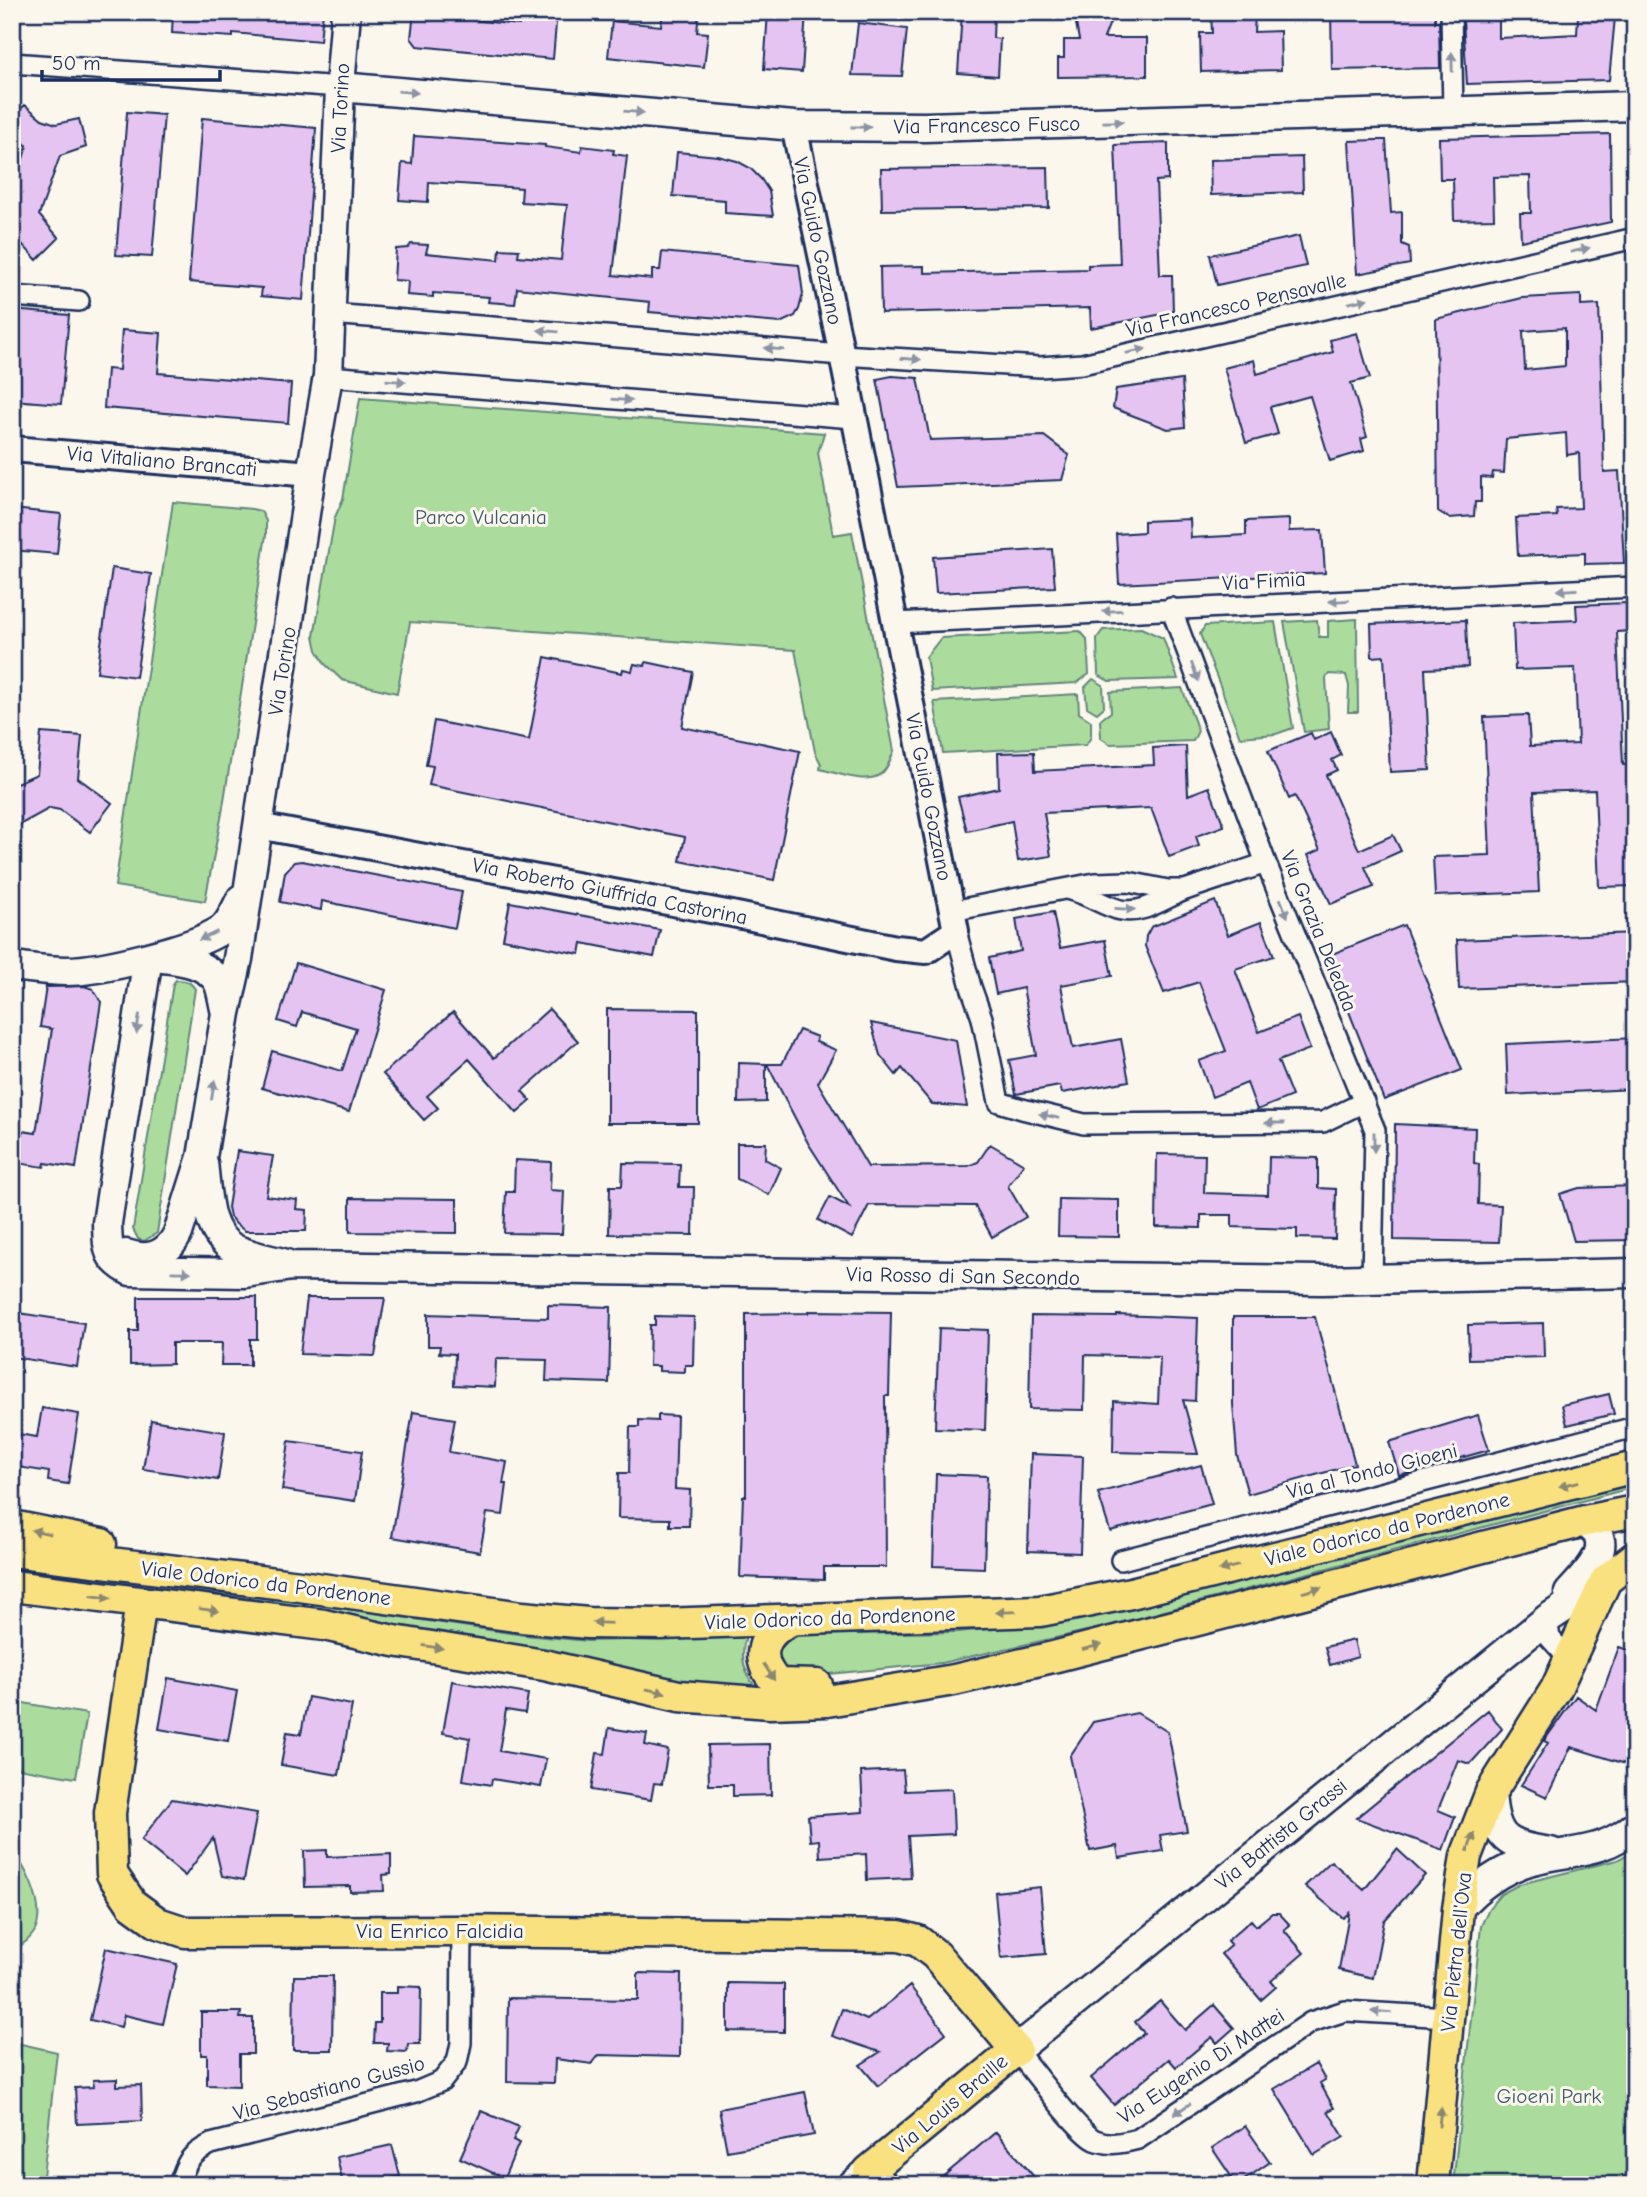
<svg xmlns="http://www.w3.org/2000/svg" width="1647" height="2197" viewBox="0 0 1647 2197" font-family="'Comic Neue',sans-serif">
<rect width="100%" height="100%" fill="#fbf7ec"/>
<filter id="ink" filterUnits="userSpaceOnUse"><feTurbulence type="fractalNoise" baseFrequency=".0143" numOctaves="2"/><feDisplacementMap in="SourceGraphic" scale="14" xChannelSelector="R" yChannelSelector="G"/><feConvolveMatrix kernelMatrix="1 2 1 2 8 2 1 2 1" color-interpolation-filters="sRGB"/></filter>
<g filter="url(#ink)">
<!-- green -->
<path fill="#acdc9d" stroke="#64867e" stroke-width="2" d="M360,398L824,433L818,453L833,535L852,532L894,751C891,757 889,765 884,771C871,787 837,773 820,769L821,764L815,752L795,650L410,622L397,693L342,680L325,664L317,650L314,636L335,517L343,499Z
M173,502L252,509L261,511L266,521V535L222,813L205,901L115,886Z
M1357,619L1358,712H1348L1349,686L1346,675L1329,674L1326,678L1329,729L1304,732L1284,622L1317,620L1319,637H1328V621Z
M1275,622L1293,728L1276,734L1240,737L1200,634L1205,626Z
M1141,628L1163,638L1178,679L1109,681L1098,675L1097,638L1103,630Z
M1080,631L1087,639L1089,674L1077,683L932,691L926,657L941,638Z
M1093,679L1103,685L1104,707L1097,713L1087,707L1085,687Z
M1182,688L1198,731L1193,741L1110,744L1101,738L1100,720L1111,712L1110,692Z
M1078,694L1079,713L1091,721V737L1086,745L943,753L934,702Z
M176,980C185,980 190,981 195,989L157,1233L144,1241L138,1239L133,1229L173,984Z
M1635,1482V1487L1100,1628L941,1663L799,1677L780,1671L775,1645L790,1635L958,1632L1050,1623L1118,1611L1236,1583L1562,1498Z
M12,1564L238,1593L524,1635L588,1641L746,1637C739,1657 744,1674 758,1690L689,1684L546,1650L259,1603L12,1570Z
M12,1701L87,1714L76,1778L12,1767Z
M1635,1850V2185H1453L1481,1926L1489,1908L1501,1894L1520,1884L1617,1860Z
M12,1852C26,1866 41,1900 38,1920C37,1934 25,1944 14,1949H12Z
M12,2042L57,2052L42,2185H12Z"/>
<!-- building -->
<path fill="#e5c4f1" stroke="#1b2f5e" stroke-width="2" fill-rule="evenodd" d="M173,12H323L320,41L233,33V37L172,33Z
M414,12H474L473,20L519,25L520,12H557L553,59L417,46L411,38Z
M663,12H699L697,32L708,33L704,67L608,57L612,21L661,26Z
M768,12H806L802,72L764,69Z
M962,12H994L993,38L1000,39L998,76L958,73Z
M1074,12H1114L1104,38H1147V76L1058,77V58H1064V40H1079Z
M1211,12H1255L1254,32L1280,31L1281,70L1201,72L1200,33H1212Z
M1331,12H1435V22L1439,21L1440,68L1332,70Z
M1578,16L1615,17L1609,80L1467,84L1463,20L1499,18V38L1577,34Z
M858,23L907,29L902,76L852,75Z
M25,105L42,119L56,124L79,119L86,147L60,156L39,215L59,238L37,260L21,243L12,240V193L27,146L12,131V117Z
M127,112L164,115L152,257L116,255Z
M202,118L316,128L303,300L261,296L262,288L189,282Z
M1610,134L1611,222L1521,241L1520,213H1531L1530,176L1493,177L1494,219L1454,220L1453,179H1440L1439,138Z
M414,136L545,145V147L581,152L582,146L614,150L613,154L627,156L613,275L652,279V270H660L662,252L799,265L803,294L799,309L795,316L780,323L649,312L650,302L517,288L515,304L488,302L489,297L433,293V297L407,295L408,281L394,280L396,249L408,248L411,244L428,245L426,253L499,260L500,249L519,250L518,256L561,260L567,205L521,202L522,188L429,182L428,202L399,200L402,163L412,164Z
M1377,140H1386L1391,213L1402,212V244L1409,247L1410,264L1357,274L1349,141Z
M1168,143V180L1156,181L1160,275H1172L1173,312L1091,328L1090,308L881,313L880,267L924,266V273L1088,269V265L1120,264L1115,145Z
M677,152L718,156L737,161L750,168L761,179L769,191L773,216L725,213V200L673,196Z
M1302,157L1303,192L1211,195L1210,160Z
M1048,167L1049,208L882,210L881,169Z
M1299,236L1306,266L1217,285L1210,255Z
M1581,295V306L1599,305L1604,472L1619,471L1624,563L1585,564V553L1518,556L1516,518L1557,516L1556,509L1581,508L1579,453L1567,455L1566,433L1506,439L1504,473L1493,472L1492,478L1481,477V502H1475L1474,516L1449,518L1438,511L1436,319L1522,298ZM1565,328V366L1525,370L1523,331Z
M12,310L69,315L61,404L12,400Z
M122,330L161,333L158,373L291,384L288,423L104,408L107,369L119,370Z
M1357,333L1370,378L1351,383L1367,437L1361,439L1364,451L1330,461L1310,396L1270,407L1278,434L1246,443L1224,368L1254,360L1257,374L1333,352L1330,340Z
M892,376L918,378L930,440L1044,436L1069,455L1062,480L898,487L877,379Z
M1182,380L1185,427L1168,429L1113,408L1116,389Z
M12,509L61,514L57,554L12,550Z
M1190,519L1191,538L1246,535V521L1289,519V531L1322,530L1325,573L1119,584L1116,534L1144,532V521Z
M1052,549L1055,587L936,593L933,557Z
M112,568L151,574L136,677L97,672Z
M1628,603L1630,631L1617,632L1623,765L1635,764V886L1599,887L1595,790L1534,792L1539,892L1435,896L1433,857L1490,855L1484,717L1528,715L1530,746L1578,744L1575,668L1515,670L1513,623L1577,620L1576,605Z
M1466,620L1468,667L1425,669L1430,770L1390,772L1384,656L1372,657L1371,624Z
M545,657L622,673L623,669L632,671L634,664L645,666L646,662L693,672L682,727L800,751L774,880L680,861L685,837L429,785L433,766L426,765L434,721L529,740Z
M1331,732L1341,755L1332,760L1337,770L1326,775L1359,850L1393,835L1401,851L1365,867L1374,887L1331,904L1308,855L1320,850L1295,796L1289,799L1268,751L1311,733L1314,740Z
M41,733L82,736L78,778L112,803L90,832L60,810L50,808L12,829V785L37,774Z
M1186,746L1188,795L1209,787L1224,826L1196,836L1199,846L1169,857L1151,808L1044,813L1051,856L1018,861L1012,821L967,831L958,797L999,788L998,753L1034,752L1035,771L1154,765L1153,748Z
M302,861L462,892L455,928L322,901L321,910L280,902L285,872L294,862Z
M1215,901L1228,935L1261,922L1274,956L1235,969L1259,1032L1298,1017L1310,1049L1278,1061L1292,1096L1257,1110L1247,1083L1212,1097L1199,1061L1226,1051L1199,982L1164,993L1145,946L1146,936L1151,927Z
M510,902L660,930L654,957L582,943L580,954L503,939Z
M1053,912L1060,948L1105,940L1112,976L1061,985L1073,1048L1121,1039L1129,1081L1062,1093L1060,1086L1016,1094L1009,1060L1036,1055L1032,1033L1023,988L996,994L989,958L1021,951L1016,919Z
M1404,925L1462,1070L1384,1100L1327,956Z
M1635,933V982L1459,989L1457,940Z
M296,963L386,990L349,1112L262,1088L272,1051L342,1071L356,1028L302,1012L297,1027L278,1021Z
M84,986L93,989L101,1002L76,1168L45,1163L44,1167L17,1163L22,1131L36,1133L52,1029L40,1027L46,987Z
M549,1009L578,1041L522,1091L531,1101L517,1113L469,1059L427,1096L438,1108L424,1120L383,1074L453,1012L494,1058Z
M607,1009L698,1010V1123H607Z
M871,1023L956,1040L967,1107L932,1104L902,1068L896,1075L880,1055Z
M799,1030L817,1037L816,1042L836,1050L818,1083L868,1167L968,1166L978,1162L990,1144L1024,1164L1008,1186L1026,1217L992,1237L975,1206L869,1205L852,1238L818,1220L830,1197L849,1207L808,1143L767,1064H782Z
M1635,1038V1089L1508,1095L1506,1044Z
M739,1063L766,1064V1102L738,1103Z
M1395,1124L1475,1128L1474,1163L1479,1164L1478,1204L1501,1205L1499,1242L1394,1240Z
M737,1143H766L765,1159L781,1168L769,1195L737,1179Z
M237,1151L273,1156L266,1196L297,1200L296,1209L307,1210L306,1231H245L236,1224L230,1217L228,1207Z
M1157,1154L1205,1155L1204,1193L1268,1195L1269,1157L1318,1158V1188L1336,1189L1335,1239L1297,1238V1229L1232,1227V1215H1201V1228L1156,1227Z
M515,1160L551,1162L550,1190L564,1191L562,1234L504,1233L506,1192H514Z
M623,1163L680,1164L679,1187H694L693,1235L609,1234L610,1186H622Z
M1635,1186V1240L1574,1241L1560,1194L1579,1188Z
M350,1198L457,1199V1233L350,1232Z
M1059,1199L1119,1200V1237L1058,1236Z
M138,1297H257V1339H250V1365H221L222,1343H172V1364L130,1365V1331H138Z
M307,1298H385L375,1356L300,1354Z
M548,1305L611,1307L609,1383L546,1381L547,1360L496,1359L495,1387L454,1385L455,1354L439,1353L440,1346H428V1314L548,1318Z
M809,1311L891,1312L889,1396H885L886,1567H824V1580L740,1577L743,1496H746V1314L809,1313Z
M12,1312L84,1323L77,1367L12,1357Z
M1117,1315L1198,1318L1195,1401L1183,1400L1198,1454L1113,1452L1114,1401L1158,1404L1160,1357L1085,1355L1084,1410L1029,1409L1031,1316L1117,1317Z
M655,1316L694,1317L693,1365H685V1372L659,1371V1366H649L650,1325H655Z
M1233,1317H1315L1355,1464L1248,1494L1237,1455L1233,1404Z
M1543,1323L1544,1357L1469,1359L1468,1325Z
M939,1328L988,1330L985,1430L935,1428Z
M1609,1394L1614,1414L1567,1425L1562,1405Z
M42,1408L79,1414L68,1484L48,1481L49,1472L12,1466V1433L37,1437Z
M413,1412L455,1419L449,1452L507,1462L503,1484H507L503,1515L487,1513L480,1552L392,1537Z
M658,1415L677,1416L675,1489L690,1490L689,1526H670V1519L618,1518L619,1473H629L630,1427H639V1420L658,1421Z
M1478,1415L1489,1450L1399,1475L1389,1442Z
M151,1420L225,1432L218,1480L143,1469Z
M289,1441L362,1451L355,1501L282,1490Z
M1031,1454L1083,1456L1080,1553L1028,1551Z
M1201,1465L1212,1504L1110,1531L1098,1493Z
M936,1474L987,1476L984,1568L933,1566Z
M1354,1640L1358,1657L1330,1665L1325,1647Z
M1619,1647L1635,1652V1767L1571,1747L1547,1797L1521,1785L1548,1743L1544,1741L1576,1696L1596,1710Z
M168,1678L237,1691L228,1741L159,1729Z
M452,1681L528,1694L525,1713L506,1710L499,1751L546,1759L541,1787L492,1779L491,1785L463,1780L470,1738L443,1733Z
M308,1697L352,1705L339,1775L281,1765L287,1732L301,1734Z
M1488,1710L1502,1729L1470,1764L1458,1760L1438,1810L1455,1817L1443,1850L1356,1818Z
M1137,1713L1168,1732L1187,1831L1160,1835L1163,1851L1119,1858L1117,1846L1090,1851L1070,1756L1093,1722Z
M609,1728L647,1734L645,1745L668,1750L662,1784L654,1783L651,1800L591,1790L597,1753L605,1754Z
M770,1744L771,1795L733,1796V1785H709L708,1745Z
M903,1770L905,1791L952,1789L954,1834L908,1836L911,1878L867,1880L866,1854L820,1857L819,1840L810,1841L808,1816L863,1812L861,1772Z
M172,1799L257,1813L244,1880L222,1876L213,1838L185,1876L141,1840Z
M1397,1849L1425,1875L1384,1921L1373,1978L1339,1970L1349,1913L1343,1918L1305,1886L1331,1861L1364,1890Z
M327,1850V1857L391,1854V1874L383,1875L384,1891L350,1892V1886L305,1887L304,1851Z
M1040,1887L1046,1954L1001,1958L995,1892Z
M1272,1913H1279L1290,1925L1284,1930L1304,1953L1271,1981L1276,1987L1261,2000L1221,1954L1231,1945L1227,1941L1251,1920L1256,1926Z
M106,1948L177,1964L163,2024L124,2015L121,2027L90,2020Z
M638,1973L681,1974L680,2057L599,2055L592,2064L555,2059L554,2083L507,2082L508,1998L638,2000Z
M294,1976H333L332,2050H293Z
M728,1983L784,1984V2032L728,2031Z
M397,1986L421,1987L420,2044H408L407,2052L387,2051L388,2043H374L375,2023H380V1993H397Z
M910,1986L946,2033L878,2086L860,2065L880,2052L832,2036L842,2009L867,2020Z
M1160,2001L1185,2030L1214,2005L1234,2028L1217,2043L1212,2037L1176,2067L1169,2059L1114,2105L1091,2078L1144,2033L1135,2022Z
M201,2012H241L240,2018H253V2054H239V2086L207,2085V2055H201Z
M1316,2064L1325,2080L1320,2083L1334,2108L1328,2111L1344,2137L1314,2155L1274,2089Z
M117,2079V2086L141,2085L142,2121L77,2124L75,2088L94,2087L93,2080Z
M805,2092L814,2135L727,2151L719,2109Z
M481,2111L519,2127L513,2140L519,2143L504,2178L460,2158Z
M1245,2126L1270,2162L1237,2185L1212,2148Z
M996,2132L1041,2185H933Z
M392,2145L400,2176L361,2185H343L337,2157Z"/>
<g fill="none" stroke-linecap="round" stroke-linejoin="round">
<defs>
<path id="minor" d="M1451,12L1453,111
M12,63L340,87
M12,296L79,301
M331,314L842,355L1040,367L1082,364L1635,238
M328,376L853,418
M1171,608L1266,863L1375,1130L1372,1279
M895,623L1635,587
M1070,890C1088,894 1105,907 1121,910C1145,915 1167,896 1188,889C1214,880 1240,872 1266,863
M952,911L1095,883L1128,882L1168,890H1184
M956,931L971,987L982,1018L999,1102L1022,1109L1084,1124L1323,1122L1364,1102
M1121,1560L1635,1427
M1547,1619L1550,1638L1570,1660
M1016,2050C1031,2068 1078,2132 1095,2140C1111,2146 1122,2143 1138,2139L1311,2022L1345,2011L1449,2017
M179,2185C186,2162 189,2155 211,2144L416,2092L442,2081L457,2062L461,2043L462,1931"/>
<path id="tertiary" d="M12,449L311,474
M258,826L732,914L896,948L926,951L956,931L842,355L794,126"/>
<path id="secondary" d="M340,87L794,126L925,127L1635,106
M148,957L107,1223C108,1249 106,1258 130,1271L245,1273L292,1266L1322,1280L1635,1273
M154,957C176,960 202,960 217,980C222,988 223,1003 226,1013
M12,966C30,968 48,971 66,971C101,971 192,949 221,930C230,924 236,908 241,899
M203,1163C207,1191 205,1232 233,1248C249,1256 269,1259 286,1264
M126,1254C148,1262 168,1255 178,1233L202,1157L226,1013L238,959L311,474L328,376L340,87L346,12
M1569,1593C1581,1579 1610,1554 1597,1533C1594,1529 1588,1525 1585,1521
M1491,1792C1494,1840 1507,1846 1551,1852
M1458,1909C1477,1887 1500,1870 1529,1861C1568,1849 1600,1856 1635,1826
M1016,2050L1547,1619L1606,1580
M852,2185L869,2171"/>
<path id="primary" d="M12,1526L101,1544
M12,1551L300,1586L522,1617L588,1623L661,1624L1040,1611L1131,1593L1635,1467
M12,1586L324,1625L394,1641L544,1665L679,1696L770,1703L827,1701L954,1680L1053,1657L1585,1521L1635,1511
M141,1602L110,1813L112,1874L132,1904L158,1923L185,1932L462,1931L899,1936L918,1941L936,1955L1016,2050L869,2171L882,2185
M792,1620C761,1633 753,1659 778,1684L817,1685
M1433,2185L1458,1909L1466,1856L1491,1792L1556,1689L1606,1580L1635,1557"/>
</defs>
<!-- minor casing -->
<use href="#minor" stroke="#1b2f5e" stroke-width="24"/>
<!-- tertiary casing -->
<use href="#tertiary" stroke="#1b2f5e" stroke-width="30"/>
<!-- secondary casing -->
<use href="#secondary" stroke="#1b2f5e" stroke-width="33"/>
<!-- primary casing -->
<use href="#primary" stroke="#1b2f5e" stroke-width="35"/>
<!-- minor -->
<use href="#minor" stroke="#fbf7ec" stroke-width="19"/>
<!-- tertiary -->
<use href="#tertiary" stroke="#fbf7ec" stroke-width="24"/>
<!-- secondary -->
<use href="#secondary" stroke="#fbf7ec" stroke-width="28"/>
<!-- primary -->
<use href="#primary" stroke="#fae180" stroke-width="30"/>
</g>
<!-- one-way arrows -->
<defs><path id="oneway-solid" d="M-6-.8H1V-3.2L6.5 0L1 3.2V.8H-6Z" transform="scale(1.75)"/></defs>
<g fill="#8b93a5">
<use href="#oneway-solid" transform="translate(1452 62) rotate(-91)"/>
<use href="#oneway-solid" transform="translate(408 92) rotate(5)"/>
<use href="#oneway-solid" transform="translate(634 112) rotate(5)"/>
<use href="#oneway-solid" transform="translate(1113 122) rotate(-1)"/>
<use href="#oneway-solid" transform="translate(861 127)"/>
<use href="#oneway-solid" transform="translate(1580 250) rotate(-13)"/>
<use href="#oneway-solid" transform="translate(1358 301) rotate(-13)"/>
<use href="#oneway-solid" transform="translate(548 331) rotate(-175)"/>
<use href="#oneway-solid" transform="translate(774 349) rotate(-175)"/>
<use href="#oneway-solid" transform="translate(1136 351) rotate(-13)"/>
<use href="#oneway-solid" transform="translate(911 359) rotate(4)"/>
<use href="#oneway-solid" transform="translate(396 381) rotate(5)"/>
<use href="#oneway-solid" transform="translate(622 400) rotate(5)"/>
<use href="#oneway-solid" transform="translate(1567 590) rotate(177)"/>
<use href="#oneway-solid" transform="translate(1339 601) rotate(177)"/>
<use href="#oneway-solid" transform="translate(1112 611) rotate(177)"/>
<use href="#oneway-solid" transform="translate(1195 672) rotate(69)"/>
<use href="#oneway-solid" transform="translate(1284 908) rotate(68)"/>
<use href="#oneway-solid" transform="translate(1125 909) rotate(3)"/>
<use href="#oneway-solid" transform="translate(208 936) rotate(155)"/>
<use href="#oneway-solid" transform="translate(138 1024) rotate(99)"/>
<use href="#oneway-solid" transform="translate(213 1090) rotate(-81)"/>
<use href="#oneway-solid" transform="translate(1049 1116) rotate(-167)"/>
<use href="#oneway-solid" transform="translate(1275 1123) rotate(180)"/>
<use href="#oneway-solid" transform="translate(1374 1142) rotate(90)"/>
<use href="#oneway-solid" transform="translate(181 1272) rotate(1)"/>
<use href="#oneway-solid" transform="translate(1381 2012) rotate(-177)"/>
<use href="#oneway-solid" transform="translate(1182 2109) rotate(146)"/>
</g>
<g fill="#8a886f">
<use href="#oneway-solid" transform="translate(1569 1484) rotate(166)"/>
<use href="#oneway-solid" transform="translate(41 1532) rotate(-168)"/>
<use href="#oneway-solid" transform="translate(1229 1568) rotate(166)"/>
<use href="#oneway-solid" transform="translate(1312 1590) rotate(-15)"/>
<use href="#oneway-solid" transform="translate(101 1597) rotate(7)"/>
<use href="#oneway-solid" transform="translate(209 1610) rotate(7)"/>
<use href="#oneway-solid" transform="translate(1006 1612) rotate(178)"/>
<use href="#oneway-solid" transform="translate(602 1623) rotate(-178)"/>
<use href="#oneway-solid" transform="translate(433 1647) rotate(9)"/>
<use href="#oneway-solid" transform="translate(1092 1647) rotate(-15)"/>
<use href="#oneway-solid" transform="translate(769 1672) rotate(57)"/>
<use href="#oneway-solid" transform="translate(656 1691) rotate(12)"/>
<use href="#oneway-solid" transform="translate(1471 1842) rotate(-69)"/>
<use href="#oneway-solid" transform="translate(1440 2117) rotate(-84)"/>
</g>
</g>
<g text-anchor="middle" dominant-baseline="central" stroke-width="6" stroke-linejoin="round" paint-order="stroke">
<!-- street labels -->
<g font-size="21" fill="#1b2f5e" stroke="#fbf7ec">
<text transform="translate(340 108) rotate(-87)">Via Torino</text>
<text transform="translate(987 125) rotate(-1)">Via Francesco Fusco</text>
<text transform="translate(818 241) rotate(78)">Via Guido Gozzano</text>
<text transform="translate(1236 305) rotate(-13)">Via Francesco Pensavalle</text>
<text transform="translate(162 461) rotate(5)">Via Vitaliano Brancati</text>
<text transform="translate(1264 581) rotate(-3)">Via Fimia</text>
<text transform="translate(282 671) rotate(-81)">Via Torino</text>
<text transform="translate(929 797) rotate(79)">Via Guido Gozzano</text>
<text transform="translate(610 891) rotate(11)">Via Roberto Giuffrida Castorina</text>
<text transform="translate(1319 931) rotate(68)">Via Grazia Deledda</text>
<text transform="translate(963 1276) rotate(1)">Via Rosso di San Secondo</text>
<text transform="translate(1372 1471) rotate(-14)">Via al Tondo Gioeni</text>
<text transform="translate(1387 1529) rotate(-14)">Viale Odorico da Pordenone</text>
<text transform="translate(266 1583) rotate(7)">Viale Odorico da Pordenone</text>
<text transform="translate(830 1618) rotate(-2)">Viale Odorico da Pordenone</text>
<text transform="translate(1281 1834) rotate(-39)">Via Battista Grassi</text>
<text x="440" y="1931">Via Enrico Falcidia</text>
<text transform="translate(1456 1952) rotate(-84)">Via Pietra dell'Ova</text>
<text transform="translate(1201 2066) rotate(-33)">Via Eugenio Di Mattei</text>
<text transform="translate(329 2088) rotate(-15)">Via Sebastiano Gussio</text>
<text transform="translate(950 2104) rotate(-40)">Via Louis Braille</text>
</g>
<!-- park labels -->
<g font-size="21" fill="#3f5a6e" stroke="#fbf7ec">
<text x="481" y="517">Parco Vulcania</text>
<text x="1549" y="2096">Gioeni Park</text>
</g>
</g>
<!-- margin -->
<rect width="1647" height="2197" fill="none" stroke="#fbf7ec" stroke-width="42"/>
<rect x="21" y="21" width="1605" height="2155" fill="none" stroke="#1b2f5e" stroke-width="2.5" filter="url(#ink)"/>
<!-- scale -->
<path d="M42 70v10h178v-10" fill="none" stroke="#1b2f5e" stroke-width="3.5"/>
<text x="52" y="70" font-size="21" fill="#1b2f5e" stroke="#fbf7ec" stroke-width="5" paint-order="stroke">50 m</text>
</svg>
